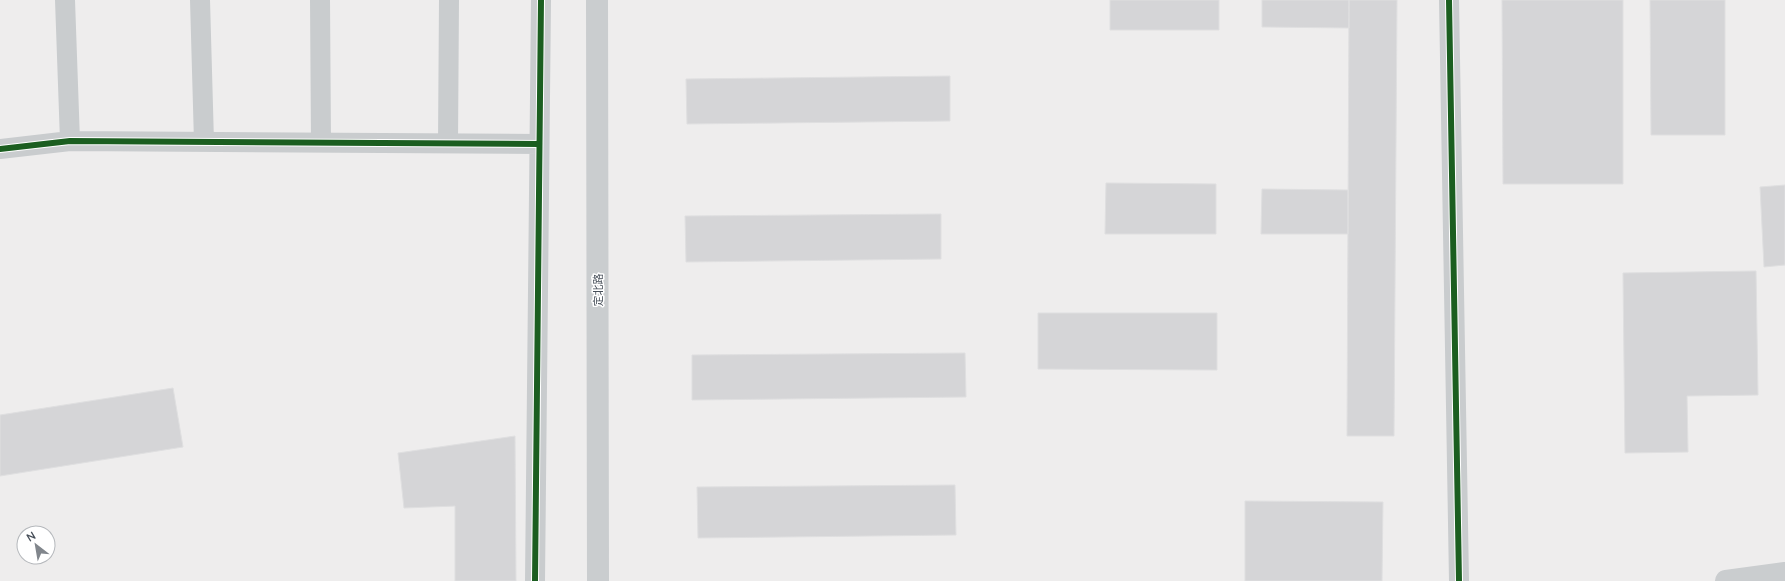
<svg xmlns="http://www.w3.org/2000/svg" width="1785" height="581" viewBox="0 0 1785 581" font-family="'Nunito Sans','Noto Sans SC',sans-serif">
<rect width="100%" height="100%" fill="#eeeded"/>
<!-- building -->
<path fill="#d5d5d7" stroke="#dfdfe0" d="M1110,0H1219V30H1110Z
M1262,0H1349V28L1262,27Z
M1349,0H1397L1394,436H1347Z
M1502,0H1623V184H1503Z
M1650,0H1725V135H1651Z
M950,76V121L687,124L686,79Z
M1106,183L1216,184V234H1105Z
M1785,185V265L1764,267L1760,187Z
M1262,189L1348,190V234H1261Z
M941,214V259L686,262L685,216Z
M1756,271L1758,395L1687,396L1688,452L1625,453L1623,273Z
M1038,313H1217V370L1038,369Z
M965,353L966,397L692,400V355Z
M173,388L183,447L0,476V415Z
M515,436L516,581H455V506L404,508L398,453Z
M955,485L956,535L698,538L697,487Z
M1245,501L1383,502L1382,581H1245Z"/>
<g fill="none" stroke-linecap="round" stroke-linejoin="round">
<!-- street -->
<path stroke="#c9ccce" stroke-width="20" d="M65,0L70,141
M200,0L204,142
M320,0L321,142
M1449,0L1459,581
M448,143L449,0
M0,149L70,141L539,144
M535,581L541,0"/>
<!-- secondary -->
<path stroke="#cacdcf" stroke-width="22" d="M597,0L598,581
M1726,581L1785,573"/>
<defs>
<path id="cycleway" d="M1449,0L1459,581
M0,149L70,141L539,144
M535,581L541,0"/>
</defs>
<!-- cycleway casing -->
<use href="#cycleway" stroke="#fff" stroke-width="8"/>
<!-- cycleway -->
<use href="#cycleway" stroke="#1b5e20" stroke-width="6"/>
</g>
<g text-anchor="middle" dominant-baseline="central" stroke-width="3" stroke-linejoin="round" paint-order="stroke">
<!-- street labels -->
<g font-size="11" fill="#464e58" stroke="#fff">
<text transform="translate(598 290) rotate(-90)">定北路</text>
</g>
</g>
<!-- north arrow -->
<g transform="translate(36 545) rotate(329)"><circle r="19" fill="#ffffff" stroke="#b5b8bc"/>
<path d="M0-3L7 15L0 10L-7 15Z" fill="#81868c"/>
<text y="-6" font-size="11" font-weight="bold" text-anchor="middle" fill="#464e58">N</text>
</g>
</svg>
